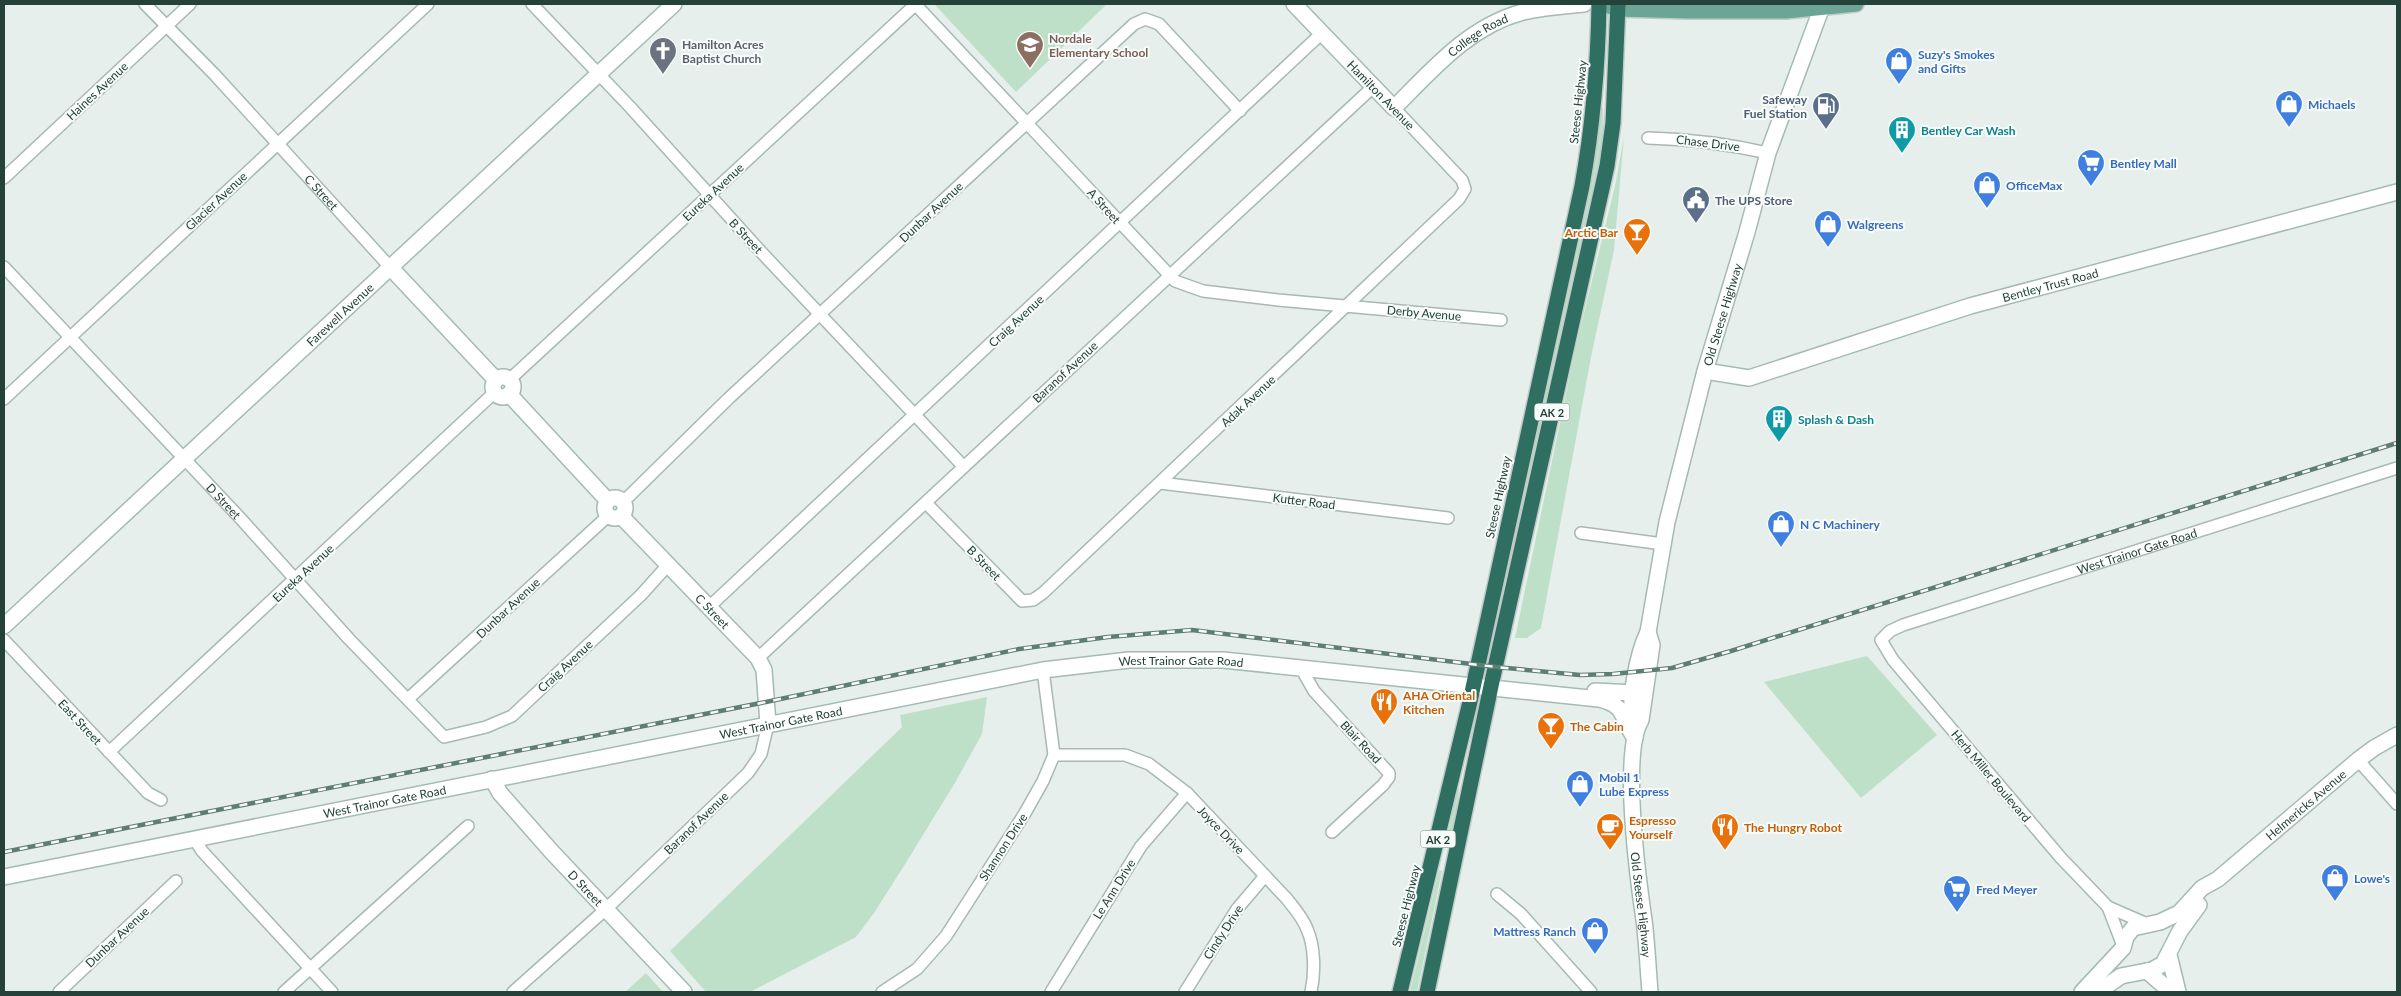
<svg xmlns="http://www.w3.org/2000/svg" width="2401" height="996" viewBox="0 0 2401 996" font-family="Lato,sans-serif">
<rect width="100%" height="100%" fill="#e6efeb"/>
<!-- green -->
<path fill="#bfe0c8" d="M936,4H1107L1016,92L935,5Z
M1600,108H1603L1604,133L1594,193L1508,581H1504Z
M1624,137L1614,250L1591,357L1541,628L1527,638H1515L1576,346L1615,186Z
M1867,656L1937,735L1861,798L1764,682Z
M987,697L982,734L956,781L907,861L874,913L856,937L750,992H706L670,951L902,727L900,715Z
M1457,787L1459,788C1458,806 1456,819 1451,834H1448Z
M1439,870L1442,871L1417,992H1410Z
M646,973L663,992H625Z"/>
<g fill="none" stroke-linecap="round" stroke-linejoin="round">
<defs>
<g id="street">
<path id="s1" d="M145,4L215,75L390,267"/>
<path d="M532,4L631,108L763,254L963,466"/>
<path d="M915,4L1175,281L1203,291L1278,300L1501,320"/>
<path d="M1648,138C1689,139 1728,144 1768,153"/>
<path d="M4,178L190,4"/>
<path id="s2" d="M4,267L241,519L349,639L444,737L486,727L512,716L641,595L668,565"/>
<path d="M509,380L916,4"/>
<path d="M4,399L428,4"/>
<path d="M1160,483L1448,518"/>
<path d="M623,502L729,398L1134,24L1145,19L1159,24L1240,111"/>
<path d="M926,503L1022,601L1033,600L1043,593L1459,199L1465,189L1462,180L1394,108"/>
<path d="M1581,533L1663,544"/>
<path d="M709,607L1322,33"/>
<path d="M4,640L148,793L161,800"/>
<path d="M758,658L1373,87"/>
<path d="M1301,668L1314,691L1389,773V777L1383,785L1332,832"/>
<path d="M408,699L608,516"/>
<path d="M109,752L495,392"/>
<path d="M1054,755H1125L1149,764L1187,793L1287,899C1294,908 1303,918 1307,929C1315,947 1315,973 1311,992"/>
<path d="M2358,760L2397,804"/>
<path d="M195,840L202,851L332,992"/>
<path d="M1497,894L1521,914L1591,992"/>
<path d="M2108,907L2147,924"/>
<path id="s3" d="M2123,946L2108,907L2061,858L1893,660L1881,640L1890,631L1903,625L2397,468"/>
<path d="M59,992L176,881"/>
<path d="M284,992L468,826"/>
<path d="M513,992L606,909L748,773L761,754L768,724"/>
<path d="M882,992L917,969L946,936L1025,813L1043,781L1054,755L1043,670"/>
<path d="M1051,992L1141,846L1187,793"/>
<path d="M1185,992L1237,909L1265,876"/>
</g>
<g id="secondary">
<path id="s4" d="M1294,4L1394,108C1432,70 1469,26 1523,12C1543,7 1564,6 1584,4"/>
<path d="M390,267L496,380"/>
<path id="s5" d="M1705,371L1749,378L1970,306L2397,192"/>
<circle cx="503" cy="387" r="10"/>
<path d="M509,394L608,501"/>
<circle cx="615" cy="508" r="10"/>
<path id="s6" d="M621,516L758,658L764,670L768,724"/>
<path id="s7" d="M4,626L674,4"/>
<path id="s8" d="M1648,632L1652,645L1641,720C1621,753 1638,879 1644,920C1647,944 1648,968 1650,992"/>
<path d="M1595,691L1634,693"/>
<path id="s9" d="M1635,728C1626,707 1638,652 1648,632L1667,522L1705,371L1747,232L1768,153L1823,4"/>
<path id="s10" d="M492,779L500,793L551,851L684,992"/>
<path id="s11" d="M4,877L1043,670L1129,660H1223L1599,699C1628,706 1620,718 1635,738"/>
<path d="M2169,955L2178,992"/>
<path d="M2147,971L2171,992"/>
<path id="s12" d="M2082,992L2123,948L2126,937L2133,928L2160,922L2179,913L2202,888L2218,879L2358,760L2374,748L2397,735"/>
<path d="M2098,992L2121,976L2152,970L2163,964L2180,931L2199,905"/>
</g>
<path id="primary" d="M1603,4L1618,9L1688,11H1786L1856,4"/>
<path id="highway" d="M1400,992L1469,706L1582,186C1593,125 1598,65 1599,4
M1427,992L1491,686L1607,166L1613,123L1618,4"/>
</defs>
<!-- street casing -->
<use href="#street" stroke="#a8b8b2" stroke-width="14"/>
<!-- secondary casing -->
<use href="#secondary" stroke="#a4bbb3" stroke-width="18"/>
<!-- primary casing -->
<use href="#primary" stroke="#c2cac8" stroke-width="18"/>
<!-- highway casing -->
<use href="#highway" stroke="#c2cac8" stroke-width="18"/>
<!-- street -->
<use href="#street" stroke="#fff" stroke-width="11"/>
<!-- secondary -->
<use href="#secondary" stroke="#fff" stroke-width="15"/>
<!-- primary -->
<use href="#primary" stroke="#6aa596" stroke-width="15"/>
<!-- highway -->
<use href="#highway" stroke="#2f6f62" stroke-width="15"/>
<defs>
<path id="rail" d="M4,852L766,702L1019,649L1108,637L1192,630L1496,667L1580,675L1613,674L1672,668L1731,651L2397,443"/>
</defs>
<!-- rail casing -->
<use href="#rail" stroke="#5f7d75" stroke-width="4.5"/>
<!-- rail -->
<use href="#rail" stroke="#f7fbf9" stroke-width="2.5" stroke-dasharray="8" stroke-linecap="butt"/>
</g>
<!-- icons -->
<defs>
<symbol id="school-pin" viewBox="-11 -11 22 30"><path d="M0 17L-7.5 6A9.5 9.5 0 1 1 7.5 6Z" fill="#8d6e63" stroke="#f7fbf9"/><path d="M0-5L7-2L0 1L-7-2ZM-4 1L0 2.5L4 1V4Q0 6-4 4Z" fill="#fff"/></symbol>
<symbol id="church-pin" viewBox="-11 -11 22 30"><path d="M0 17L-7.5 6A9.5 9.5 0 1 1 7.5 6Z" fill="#6b7280" stroke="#f7fbf9"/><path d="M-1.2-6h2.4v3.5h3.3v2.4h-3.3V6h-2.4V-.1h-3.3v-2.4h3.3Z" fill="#fff"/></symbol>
<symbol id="shop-pin" viewBox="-11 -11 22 30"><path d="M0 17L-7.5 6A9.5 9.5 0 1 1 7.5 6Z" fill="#3f7fe0" stroke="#f7fbf9"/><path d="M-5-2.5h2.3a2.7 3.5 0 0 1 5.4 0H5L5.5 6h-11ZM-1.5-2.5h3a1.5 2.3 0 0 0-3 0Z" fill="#fff"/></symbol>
<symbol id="fuel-pin" viewBox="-11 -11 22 30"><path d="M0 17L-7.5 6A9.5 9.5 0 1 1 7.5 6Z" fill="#5c6f8a" stroke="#f7fbf9"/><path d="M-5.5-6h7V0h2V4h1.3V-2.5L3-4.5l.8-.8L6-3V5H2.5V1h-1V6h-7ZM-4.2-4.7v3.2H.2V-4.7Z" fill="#fff"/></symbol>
<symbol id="building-pin" viewBox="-11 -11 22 30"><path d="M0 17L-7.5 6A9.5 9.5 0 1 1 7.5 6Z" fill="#0f9aa8" stroke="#f7fbf9"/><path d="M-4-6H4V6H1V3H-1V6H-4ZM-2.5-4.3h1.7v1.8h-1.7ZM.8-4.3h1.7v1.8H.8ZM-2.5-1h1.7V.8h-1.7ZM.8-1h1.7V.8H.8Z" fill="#fff"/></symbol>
<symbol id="supermarket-pin" viewBox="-11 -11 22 30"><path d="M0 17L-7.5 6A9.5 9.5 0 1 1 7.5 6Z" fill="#3f7fe0" stroke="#f7fbf9"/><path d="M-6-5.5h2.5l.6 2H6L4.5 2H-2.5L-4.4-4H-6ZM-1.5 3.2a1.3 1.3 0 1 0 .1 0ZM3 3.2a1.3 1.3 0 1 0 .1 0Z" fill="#fff"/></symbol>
<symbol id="civic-pin" viewBox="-11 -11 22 30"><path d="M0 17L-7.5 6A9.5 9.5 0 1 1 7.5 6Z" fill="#5c6f8a" stroke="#f7fbf9"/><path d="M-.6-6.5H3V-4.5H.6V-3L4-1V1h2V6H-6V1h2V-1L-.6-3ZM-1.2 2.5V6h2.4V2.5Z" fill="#fff"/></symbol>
<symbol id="bar-pin" viewBox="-11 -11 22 30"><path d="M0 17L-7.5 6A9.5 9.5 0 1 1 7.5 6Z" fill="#e8710a" stroke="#f7fbf9"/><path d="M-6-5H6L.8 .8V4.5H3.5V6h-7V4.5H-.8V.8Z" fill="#fff"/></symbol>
<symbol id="restaurant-pin" viewBox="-11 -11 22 30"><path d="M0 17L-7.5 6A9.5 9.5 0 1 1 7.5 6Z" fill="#e8710a" stroke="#f7fbf9"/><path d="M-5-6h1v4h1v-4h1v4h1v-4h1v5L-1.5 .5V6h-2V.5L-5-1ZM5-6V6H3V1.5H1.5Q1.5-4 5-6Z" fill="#fff"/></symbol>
<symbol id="cafe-pin" viewBox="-11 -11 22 30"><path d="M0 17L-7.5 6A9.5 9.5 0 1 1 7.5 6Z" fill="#e8710a" stroke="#f7fbf9"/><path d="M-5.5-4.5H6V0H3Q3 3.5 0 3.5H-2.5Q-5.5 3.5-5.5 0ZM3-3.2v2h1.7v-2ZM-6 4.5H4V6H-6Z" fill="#fff"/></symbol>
</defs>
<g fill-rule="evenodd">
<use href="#school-pin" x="1014" y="29" width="32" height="43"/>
<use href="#church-pin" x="647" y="35" width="32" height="43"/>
<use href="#shop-pin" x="1883" y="45" width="32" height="43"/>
<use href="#shop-pin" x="2273" y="88" width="32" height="43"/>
<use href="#fuel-pin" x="1810" y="90" width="32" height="43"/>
<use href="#building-pin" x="1886" y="114" width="32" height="43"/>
<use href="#supermarket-pin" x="2075" y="147" width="32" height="43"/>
<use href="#shop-pin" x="1971" y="169" width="32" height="43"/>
<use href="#civic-pin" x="1680" y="184" width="32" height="43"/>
<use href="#shop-pin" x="1812" y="208" width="32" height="43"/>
<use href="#bar-pin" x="1621" y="216" width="32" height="43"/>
<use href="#building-pin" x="1763" y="403" width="32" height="43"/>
<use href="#shop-pin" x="1765" y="508" width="32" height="43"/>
<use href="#restaurant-pin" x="1368" y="686" width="32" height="43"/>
<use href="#bar-pin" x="1535" y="710" width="32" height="43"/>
<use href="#shop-pin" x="1564" y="768" width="32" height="43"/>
<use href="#cafe-pin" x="1594" y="811" width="32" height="43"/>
<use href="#restaurant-pin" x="1709" y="811" width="32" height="43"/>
<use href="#shop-pin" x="2319" y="862" width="32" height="43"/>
<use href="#supermarket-pin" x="1941" y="873" width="32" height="43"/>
<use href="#shop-pin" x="1579" y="915" width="32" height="43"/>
</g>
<g text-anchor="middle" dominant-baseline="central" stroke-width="4" stroke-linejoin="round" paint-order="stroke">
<!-- shield labels -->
<g fill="#f7fbf9" stroke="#637a73" stroke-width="1">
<rect x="1534.5" y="403.5" width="35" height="17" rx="4"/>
<rect x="1420.5" y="830.5" width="35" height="17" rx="4"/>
</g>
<g font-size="11" font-weight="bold" fill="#24423a">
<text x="1552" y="412">AK 2</text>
<text x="1438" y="839">AK 2</text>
</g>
<!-- street labels -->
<g font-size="12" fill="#24423a" stroke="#f7fbf9">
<text stroke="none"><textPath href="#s4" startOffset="256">College Road</textPath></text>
<text transform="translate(97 91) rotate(-43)">Haines Avenue</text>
<text transform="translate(1381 95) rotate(46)">Hamilton Avenue</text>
<text transform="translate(1578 102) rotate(-84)">Steese Highway</text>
<text transform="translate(1708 143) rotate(7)">Chase Drive</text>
<text stroke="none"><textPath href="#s1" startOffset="258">C Street</textPath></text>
<text transform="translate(713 192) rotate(-43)">Eureka Avenue</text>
<text transform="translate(216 201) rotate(-43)">Glacier Avenue</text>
<text transform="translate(1104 206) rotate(48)">A Street</text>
<text transform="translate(931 212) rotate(-43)">Dunbar Avenue</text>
<text transform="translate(746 236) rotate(47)">B Street</text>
<text stroke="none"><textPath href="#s5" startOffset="360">Bentley Trust Road</textPath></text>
<text transform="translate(1424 313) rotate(5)">Derby Avenue</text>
<text stroke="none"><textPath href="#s9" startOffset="425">Old Steese Highway</textPath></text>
<text stroke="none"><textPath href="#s7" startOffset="458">Farewell Avenue</textPath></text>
<text transform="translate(1016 321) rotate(-43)">Craig Avenue</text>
<text transform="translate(1065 372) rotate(-43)">Baranof Avenue</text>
<text transform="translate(1248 401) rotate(-43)">Adak Avenue</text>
<text transform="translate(1498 497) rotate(-78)">Steese Highway</text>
<text transform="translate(1304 501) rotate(7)">Kutter Road</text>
<text stroke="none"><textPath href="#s2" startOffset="321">D Street</textPath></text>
<text stroke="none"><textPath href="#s3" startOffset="665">West Trainor Gate Road</textPath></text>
<text transform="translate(984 563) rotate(46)">B Street</text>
<text transform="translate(303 573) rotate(-43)">Eureka Avenue</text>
<text transform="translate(508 608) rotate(-43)">Dunbar Avenue</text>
<text stroke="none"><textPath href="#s6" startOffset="132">C Street</textPath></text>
<text stroke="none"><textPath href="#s11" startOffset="1198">West Trainor Gate Road</textPath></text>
<text transform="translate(565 666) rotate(-43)">Craig Avenue</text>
<text transform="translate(80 722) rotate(47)">East Street</text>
<text stroke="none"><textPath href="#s11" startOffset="792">West Trainor Gate Road</textPath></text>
<text transform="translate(1361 742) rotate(47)">Blair Road</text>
<text transform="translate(1991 776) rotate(50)">Herb Miller Boulevard</text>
<text stroke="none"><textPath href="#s11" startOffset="388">West Trainor Gate Road</textPath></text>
<text stroke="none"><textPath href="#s12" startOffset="299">Helmericks Avenue</textPath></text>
<text transform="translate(696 823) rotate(-44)">Baranof Avenue</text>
<text transform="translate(1221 830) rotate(46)">Joyce Drive</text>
<text transform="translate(1003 847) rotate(-57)">Shannon Drive</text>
<text stroke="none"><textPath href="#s10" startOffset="144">D Street</textPath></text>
<text transform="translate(1114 889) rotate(-58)">Le Ann Drive</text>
<text transform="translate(1406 906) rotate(-76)">Steese Highway</text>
<text stroke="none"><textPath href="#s8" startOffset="276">Old Steese Highway</textPath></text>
<text transform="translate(1223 932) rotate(-57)">Cindy Drive</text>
<text transform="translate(117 937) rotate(-43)">Dunbar Avenue</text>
</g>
<!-- education labels -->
<g font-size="12" font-weight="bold" fill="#785e54" stroke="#f7fbf9" text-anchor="start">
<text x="1049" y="38">Nordale<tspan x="1049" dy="14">Elementary School</tspan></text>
</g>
<!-- worship labels -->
<g font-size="12" font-weight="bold" fill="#5b616d" stroke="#f7fbf9" text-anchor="start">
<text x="682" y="44">Hamilton Acres<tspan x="682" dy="14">Baptist Church</tspan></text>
</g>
<!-- shop labels -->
<g font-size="12" font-weight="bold" fill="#366cbe" stroke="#f7fbf9" text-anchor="start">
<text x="1918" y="54">Suzy's Smokes<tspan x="1918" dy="14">and Gifts</tspan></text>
<text x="2308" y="104">Michaels</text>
<text x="2110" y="163">Bentley Mall</text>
<text x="2006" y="185">OfficeMax</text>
<text x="1847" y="224">Walgreens</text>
<text x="1800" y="524">N C Machinery</text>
<text x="1599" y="777">Mobil 1<tspan x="1599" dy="14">Lube Express</tspan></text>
<text x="2354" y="878">Lowe's</text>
<text x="1976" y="889">Fred Meyer</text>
<text x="1576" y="931" text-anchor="end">Mattress Ranch</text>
</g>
<!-- service labels -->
<g font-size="12" font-weight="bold" fill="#4e5e75" stroke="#f7fbf9" text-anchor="end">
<text x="1807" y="99">Safeway<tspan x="1807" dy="14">Fuel Station</tspan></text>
<text x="1715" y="200" text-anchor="start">The UPS Store</text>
</g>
<!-- culture labels -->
<g font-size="12" font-weight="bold" fill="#0d838f" stroke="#f7fbf9" text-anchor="start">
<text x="1921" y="130">Bentley Car Wash</text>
<text x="1798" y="419">Splash &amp; Dash</text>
</g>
<!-- food labels -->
<g font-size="12" font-weight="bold" fill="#c56008" stroke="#f7fbf9" text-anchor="start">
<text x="1618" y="232" text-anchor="end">Arctic Bar</text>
<text x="1403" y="695">AHA Oriental<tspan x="1403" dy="14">Kitchen</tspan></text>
<text x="1570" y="726">The Cabin</text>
<text x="1629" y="820">Espresso<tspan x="1629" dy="14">Yourself</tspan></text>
<text x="1744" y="827">The Hungry Robot</text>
</g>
</g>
<!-- border -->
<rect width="2401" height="996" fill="none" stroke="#24423a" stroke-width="10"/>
</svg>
